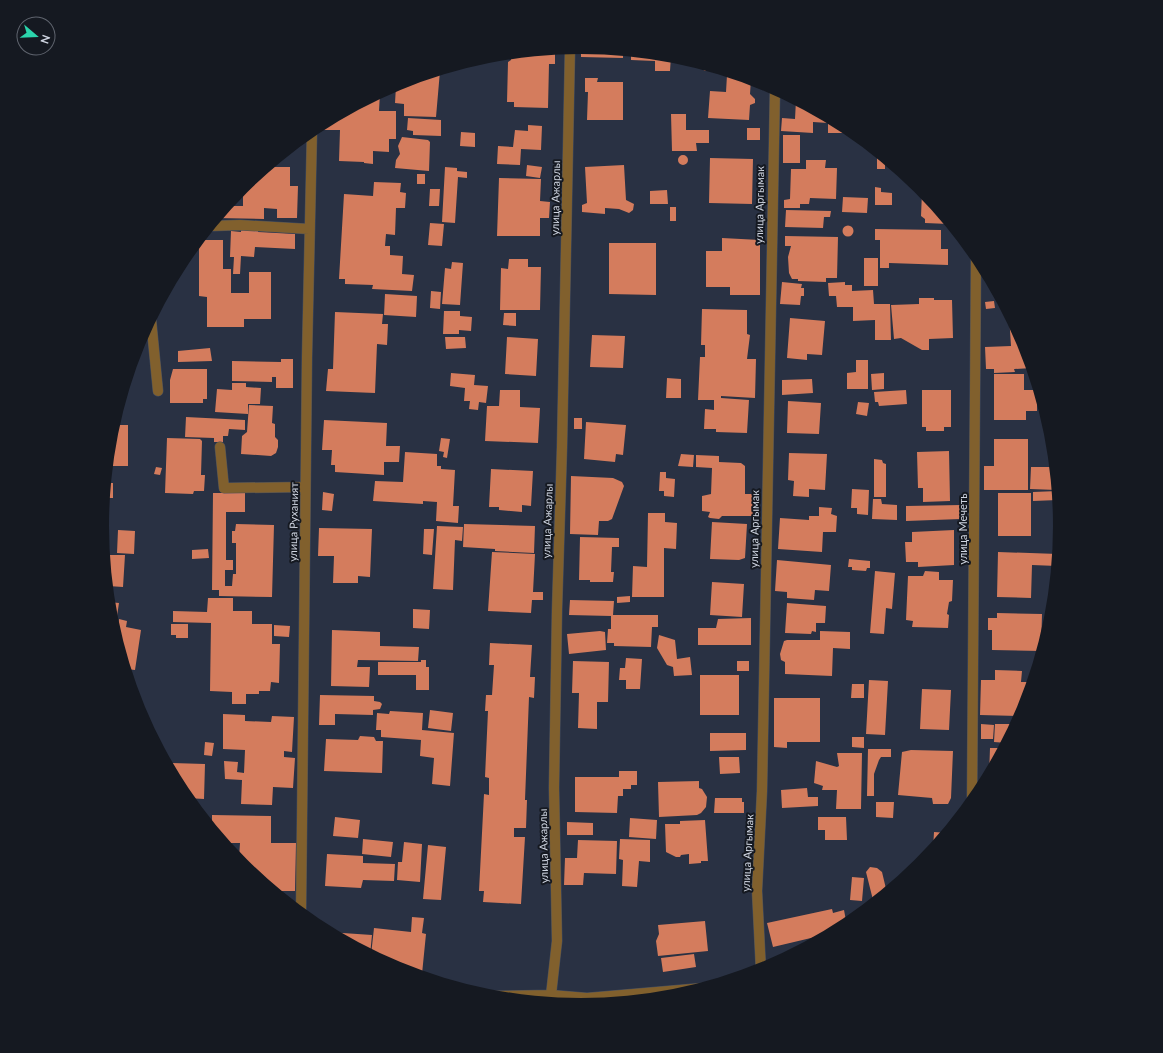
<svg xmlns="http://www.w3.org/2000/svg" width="1163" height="1053" viewBox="0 0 1163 1053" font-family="Lato,sans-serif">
<rect width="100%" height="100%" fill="#293143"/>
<!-- building -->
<path fill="#d47c5d" d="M584,47L623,51V58L581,57V48Z
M539,51L555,52V64H549L548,108L514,107V102H507L508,62L511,60V54Z
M631,52L671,56L670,71H655V61L631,60Z
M703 68a3 3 0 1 1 6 0a3 3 0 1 1-6 0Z
M440,71L436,117L404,116V104L395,103L396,86L403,87L404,82L413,79H427V75Z
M727,75L751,79L750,94L755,99V103L750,105L749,120L708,118L710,91L726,92Z
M585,78H598L597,82H623V120H587L588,92H585Z
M380,93L379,111H396V139H389V152L373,151V164L364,163V162L339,161L340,130H321V124Z
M796,100L848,128L854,133H828V123L813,122V133L781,131L782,118L795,119Z
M671,114H686V130H709V143H696L697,151H672Z
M408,118L441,120V136L413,135V131L407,130Z
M528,125L542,126L541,150L521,149L520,165L497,164L498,146L513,147L515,130L528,131Z
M747,128H760V140H747Z
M461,132L475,133V147L460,146Z
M783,135H800V163H783Z
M402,137L428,140L430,142L429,171L395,168L396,160L400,154L398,146Z
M678 160a5 5 0 1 1 10 0a5 5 0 1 1-10 0Z
M710,158L753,159L752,204L709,203Z
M877,158H885V169H877Z
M806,160H826L825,168H837L836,199L810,198L809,204H800V208H784V200L790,199L791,169H806Z
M527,165L542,167L540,178L526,176Z
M624,165L626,200L634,204L633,210L629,213L619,209L605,208V214L582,212V205L587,203L585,167Z
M267,167H290V186H298L297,218H277V209L264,208V219L217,218L227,206H243V187Z
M445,167L457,168V171L467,172V178L458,177L455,223L442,222Z
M417,174H425V184H417Z
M499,178L541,179L540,201L550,202L549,218H540V236H497Z
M374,182L401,183L400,192L406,193L405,208H396L395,235L386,234L385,246H390V255L403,256L402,274L414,275L412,291L372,289L373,285L345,284V279H339L344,194L373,196Z
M875,187L881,188V192L892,193V205H875Z
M430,189H440L439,206H429Z
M667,190L668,204H650V191Z
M922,192L925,193L949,224L925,223V219L921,216Z
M843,197L868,198L867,213L842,212Z
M670,207H676V221H670Z
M786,210L831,211L830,217H824L823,228L785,227Z
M430,223L444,224L442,246L428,245Z
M842.5 231a5.5 5.5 0 1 1 11 0a5.5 5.5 0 1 1-11 0Z
M241,227L259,228L258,232L295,234V249L255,247L254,257L241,256L240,274H233L234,257H230L231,231L241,232Z
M875,229L941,230V249H948V265L889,263V268H880V240H875Z
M785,236L838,237L837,278H826V282L798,281V279H792L789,273L788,257L791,246H785Z
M722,238L760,240V295H730V287H706V251H722Z
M199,240H223V269H231V293H249V272H271V319H244V327H207V297L199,296Z
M609,243H656V295L609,294Z
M864,258H878V286H864Z
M509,259H528V267H541L540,310H500L501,268L508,269Z
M452,262L463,263L460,305L442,304L445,268L451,269Z
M782,282L802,284L801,288H804V296H801L800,305L780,304Z
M845,282V285H852V291L873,290L874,304H890L891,340H875V320L853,321V307H837L836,296H829L828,283Z
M431,291L441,292L440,309L430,308Z
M385,294L417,296L416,317L384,315Z
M919,298H934V300H952L953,338L929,339V350H922L901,338L894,339L891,305L919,304Z
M994,301L995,308L986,309L985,302Z
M702,309L747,310V334L750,335L747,359H756L755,398L721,396V398L749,400L747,433L716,432V429H704L705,409L714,410V400H698L700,357H705V345H701Z
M444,311H460V316L472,317L471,331L459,330V334H443Z
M335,312L383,314L382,324H388L387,345L377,344L375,393L326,391L328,369H333Z
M504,313H516V326L503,325Z
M1009,315L1025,343L1032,368L1014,369L1015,372L994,373V369H986L985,347L1011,346Z
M790,318L825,321L822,355L807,354V360L787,358Z
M592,335L625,336L623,368L590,367Z
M445,337H465L466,348L446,349Z
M507,337L538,339L536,376L505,374Z
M210,348L212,361L178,362V351Z
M281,359H293V388H276V377H272V382L232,381V361L281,362Z
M856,360H868V389H847V373L856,372Z
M173,369H207V399H203V403H170V380Z
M451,373L475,375L474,385L488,386L486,403L479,402L478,410L469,409L470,401H464L465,388L450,386Z
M884,373V389L872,390L871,374Z
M994,374H1024V390H1037V411H1026V420H994Z
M667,378L681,379V398H666Z
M812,379L813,393L782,395V380Z
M232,383H246V387L261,388L260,404H248V414L215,412L217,389L232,390Z
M500,390H520V407L540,408L538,443L485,441L487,406H499Z
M906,390L907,404L879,406L878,402H875L874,392Z
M922,390H951V427H944V431H926V427H922Z
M788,401L821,403L819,434L787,433Z
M858,402L869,403L867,416L856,414Z
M249,405L273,406L272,423L275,424V437L278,440V447L276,453L271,456L241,454L242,436L247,432Z
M186,417L245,420V430L229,429L228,436H223V442H214V438L185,437Z
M574,418H582V429H574Z
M324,420L387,423L386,446H400L399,462H384V475L335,472V465H331L332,450H322Z
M586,422L626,425L623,455L616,454L615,462L584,459Z
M114,425H128V466H108Z
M167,438L200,439L202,441L201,475H205L204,491H194L193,494L165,493Z
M441,438L450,439L447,458L443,457L444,452L439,451Z
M994,439H1028V490H984V466H994Z
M949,451L950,501L923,502V488H918L917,452Z
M405,452L437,454V466H441V469L455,470L453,506H459L458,523L436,521L437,502L423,501V504L373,501L375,481L403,482Z
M789,453L827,454L825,490L809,489V497L793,496L794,481L788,480Z
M681,454L694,455L693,467L678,466Z
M696,455L719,456V462L741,463L745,466V494H753V516H722L719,519L710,518L708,517L710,512L702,511V496L711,494L712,468L696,467Z
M874,459L882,460L883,463L886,464V497H874Z
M156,467L162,468L160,475L154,474Z
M1031,467H1055L1057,490L1030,489Z
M491,469L533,471L531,506L522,505V512L499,510V507H489Z
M660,472H666V478L675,479L674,497L664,496V491H659Z
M571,476L613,478L622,482L624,486L612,519L608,521H599L598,535L570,534Z
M106,483H113V498H105Z
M852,489L869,490L868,515L857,514V508H851Z
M1058,491V500L1033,501V492Z
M323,492L334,494L332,511L322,510Z
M213,493H245V512H226V560H233V570H225V586H232L233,574H236V543H232V531H235L236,524L274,525L272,597L219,596V590H212Z
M998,493H1031V536H998Z
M873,499H881L882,504L897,505V520L872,519Z
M961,505V519L906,521V506Z
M819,507L832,508L831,514L837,516L836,532H823L822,552L778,549L780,518L809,520V516H819Z
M648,513H665V522L677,523L676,549L664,548V597H632L633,566L647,567Z
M712,522L747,524L745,558L739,560L710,559Z
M464,524L535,526L534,553L495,551V549L463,547Z
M437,526L463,527L462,541L455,540L453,590L433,589Z
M319,528L372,529L370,577L358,576V583H333L334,556H318Z
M424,529H434L432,555L423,554Z
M118,530L135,531L134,554L117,553Z
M954,530V565L918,567V562H906L905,542H912V532Z
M580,537L619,538V547H612L611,572H614L613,582H590V580H579Z
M208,549L209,558L192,559V550Z
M492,552L535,554L533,592H543V600H532L531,613L488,611Z
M998,552L1058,554L1057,566L1032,565L1031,598L997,597Z
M105,555H125L123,587L108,586Z
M849,559L870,561V568H867L866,571L852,570V567H848Z
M777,560L831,565L829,591L815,590L814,600L787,598V592L775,591Z
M875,571L895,573L892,609L886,608L884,634L870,633Z
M925,571L939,572V580H953L952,601L949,602L947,614L949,615L948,628L912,627L913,621L906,620L908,576H923Z
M712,582L744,584L742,617L710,615Z
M630,596V602L617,603V597Z
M208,598H233V611H252V624H272V644H280L279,683L271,682L270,691H259V694H246V704H232V692L210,691L211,623L173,622V611L207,612Z
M570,600L614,601L613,615H658V627H652L651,647L614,646V643H607L608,629H611V616L569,615Z
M109,602L119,603L117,616L111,615Z
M787,603L826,606L825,623H816V632L812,631L811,634L785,633Z
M413,609L430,610L429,629L413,628Z
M997,613L1042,614L1041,651L992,650V630H988V618H997Z
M1047,614H1052L1051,624L1045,623Z
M751,618V645H698V628H716L718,619Z
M119,619L127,621L126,627L141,630L135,670L126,669L114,629L118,628Z
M171,624H188V638H176V635H171Z
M274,625L290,626L289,637L274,636Z
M332,630L380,632V646L419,647L418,661L358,660L357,667H370L369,687L331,686Z
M600,631L605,632L606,650L569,654L567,634Z
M820,631L850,632V649L833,648L832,676L785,674V662L781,660L780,654L784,641L787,640H820Z
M659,635L675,640L677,659L690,657L692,675L674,676L673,667L667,665L657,648Z
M490,643L532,645L530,677H535L534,698L529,697L525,800H527L526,828H514V837H525L521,904L483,902L484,891H479L484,794L489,795V778L485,777L488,711H485L486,695H492L494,665H489Z
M626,658L642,659L640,689H626V680H619L620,668H625Z
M421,660H426V667H429V690H416V675H378V662H421Z
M573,661L609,662L608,702H597V729L578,728L579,693H572Z
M737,661H749V671H737Z
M995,670L1022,671L1021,682H1033L1021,716L980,715L981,680H995Z
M700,675H739V715H700Z
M869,680L888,681L885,735L866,734Z
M852,684H864V698H851Z
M922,689L951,690L949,730L920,729Z
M320,695L374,696V701L380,702L382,704L380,709L373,710V715L335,714V725H319Z
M774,698H820V742H787V748L774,747Z
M430,710L453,713L451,731L428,728Z
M390,711L423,713L422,730L454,733L450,786L432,784L434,758L420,756L421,740L381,737V730H376L377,713L389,714Z
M223,714L245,715V721L271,722L272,716L294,717L292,752L284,751V757L295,758L293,788L273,787L272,805L241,804L242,780L225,779L224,761L238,762L237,772L244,773L245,750L223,749Z
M981,724L994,725L993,739H981Z
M995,724H1017L1007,743L994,742Z
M710,733H746V750L710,751Z
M360,736L374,737L376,741H383L382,773L324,771L326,739L358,740Z
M852,737H864V748L852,747Z
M205,742L214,743L212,756L204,755Z
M990,748H1004L989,777Z
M868,749H891V757H881L879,760L874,774V796H867Z
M911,750L953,751L951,798L948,804H933L932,798L898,795L902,752Z
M837,753H862L861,809H836L837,790H822L823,786L814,783L816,761L837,767L839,766Z
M719,757H739L740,773L720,774Z
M172,763L205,764L204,799L187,798L172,773Z
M619,771H637V785H631V789H623V796H618L617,813L575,812V777H619Z
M699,781V788L702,789L707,797L706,807L701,813L697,815L659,817L658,782Z
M807,788L808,797H818V806L782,808L781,790Z
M715,798H742V802H744V813H714Z
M876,802H894L893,818L876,817Z
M212,815L271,816V843H296L295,891H273L242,865L236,858H239L240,843H224L212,828Z
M335,817L360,820L358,838L333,836Z
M818,817H846L847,840H825V830H818Z
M630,818L657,820L656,839L629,837Z
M705,820L708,861H701V863L689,864V854L681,855L680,857H676L666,852L665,824H680V821Z
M567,822L593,823V835H567Z
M934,832L948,833L933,850Z
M363,839L393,842L391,857L362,854Z
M620,839L650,840V862L639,861L637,887L622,886L623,860L619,859Z
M578,840L617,841L616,874L584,873L583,885H564L565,858H577Z
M404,842L422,844L420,882L397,880L398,862H402Z
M428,845L446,847L441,900L423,899Z
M327,854L363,856V863L395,864L394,881L363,880L361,888L325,886Z
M870,867L877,868L882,872L887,893L874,904L866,872Z
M852,877L864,878L862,901L850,900Z
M832,909L833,913L844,910L847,926L832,933L773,947L767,923Z
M412,917L424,918L422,933L426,934L422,974L398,969L371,955L374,928L411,932Z
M705,921L708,951L658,956L656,941L659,934L658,925Z
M328,932L372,935L370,955Z
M694,954L696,967L663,972L661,958Z"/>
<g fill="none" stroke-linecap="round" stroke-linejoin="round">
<defs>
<path id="minor" d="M211,226L240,225L309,229
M151,319L158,391
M220,447L224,488L305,487
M972,803L976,255
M301,913L307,357L312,131
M761,971L757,891L762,791L775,89
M551,995L557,941L554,788L557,610L562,447L570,48
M486,996L551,995L587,998L703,988"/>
</defs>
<!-- minor casing -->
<use href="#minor" stroke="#474f5f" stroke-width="11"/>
<!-- minor -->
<use href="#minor" stroke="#81602d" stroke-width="10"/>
</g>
<g text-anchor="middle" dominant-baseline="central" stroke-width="4" stroke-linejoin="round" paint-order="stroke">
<!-- street labels -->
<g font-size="11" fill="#cfd5e1" stroke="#151921">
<text transform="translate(555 198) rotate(-89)">улица Ажарлы</text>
<text transform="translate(759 205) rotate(-89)">улица Аргымак</text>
<text transform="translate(547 521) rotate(-88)">улица Ажарлы</text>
<text transform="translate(293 522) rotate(-89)">улица Руханият</text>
<text transform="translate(754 529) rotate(-89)">улица Аргымак</text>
<text transform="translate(962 529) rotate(-90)">улица Мечеть</text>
<text transform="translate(543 846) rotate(-91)">улица Ажарлы</text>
<text transform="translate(747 853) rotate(-87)">улица Аргымак</text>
</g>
</g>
<!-- crop -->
<path d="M0 0H1163V1053H0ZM109 526a472 472 0 1 1 944 0a472 472 0 1 1-944 0Z" fill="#151921" fill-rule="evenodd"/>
<!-- north arrow -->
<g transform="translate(36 36) rotate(109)"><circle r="19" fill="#151921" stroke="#5f646e"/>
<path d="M0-3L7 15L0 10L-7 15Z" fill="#2bd5ac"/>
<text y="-6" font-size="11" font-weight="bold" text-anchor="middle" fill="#cfd5e1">N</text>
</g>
</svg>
